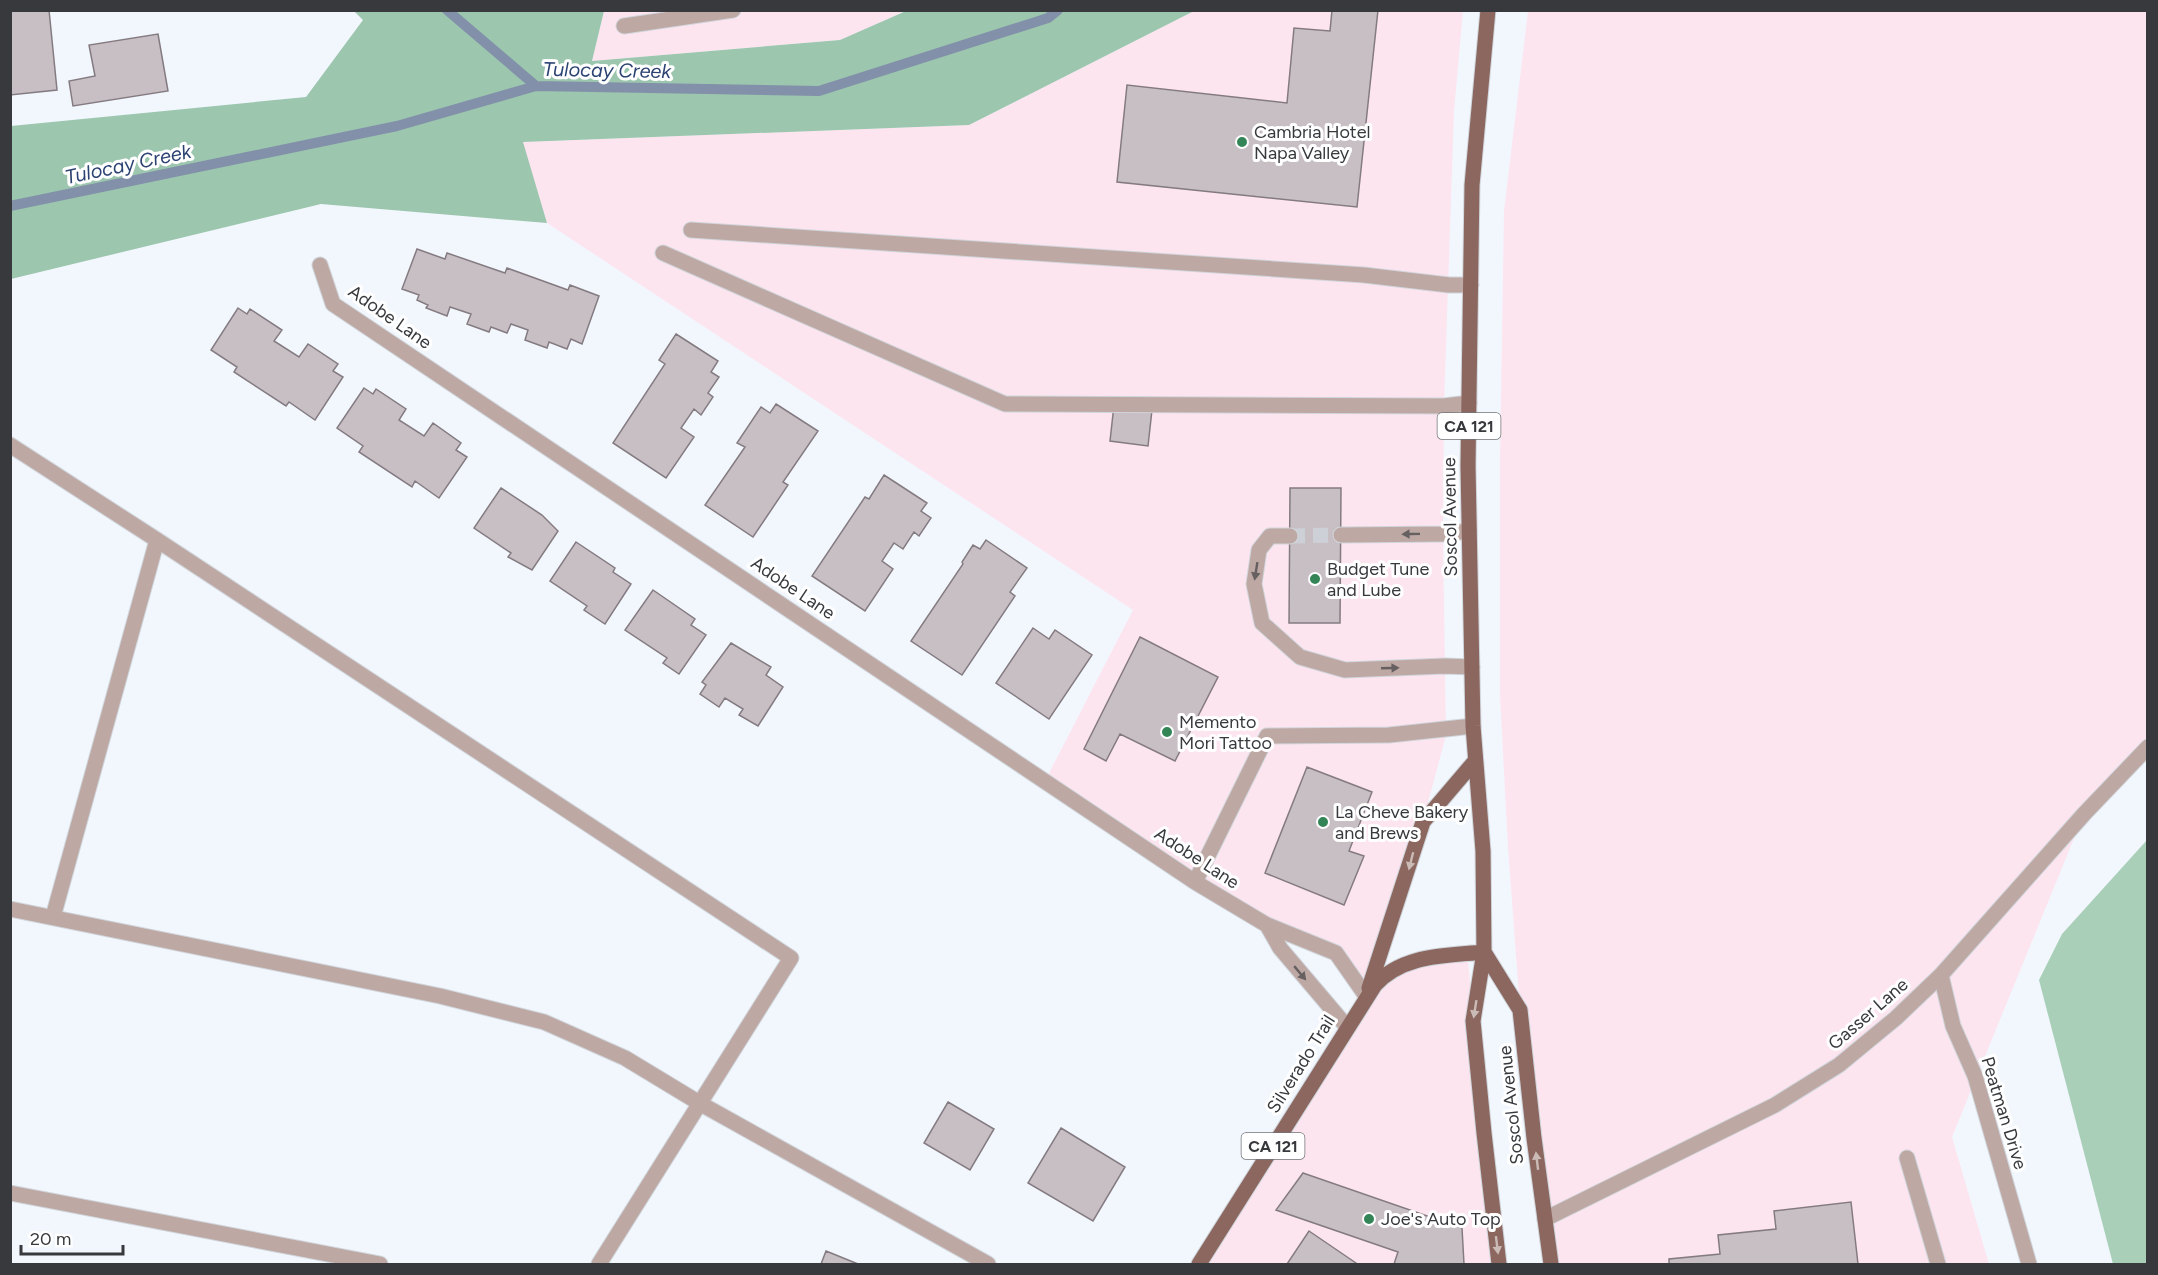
<svg xmlns="http://www.w3.org/2000/svg" width="2158" height="1275" viewBox="0 0 2158 1275" font-family="Figtree,sans-serif">
<rect width="100%" height="100%" fill="#f2f7fe"/>
<!-- commercial -->
<path fill="#fde5f0" d="M604,11H906L840,40L592,61Z
M1194,11H1463L1454,111L1444,406L1443,534L1446,736L1380,979L1467,950L1484,1133L1499,1264H1199L1366,996L1336,953L1267,925L1045,781L1133,610L547,223L522,142L969,125Z
M1528,11H2147V747L2084,814L1952,1137L1989,1264H1551L1520,1010L1508,847L1500,696V460L1504,211Z"/>
<!-- green -->
<path fill="#a9cfb9" d="M2147,840V1264H2113L2039,980L2062,934Z"/>
<!-- forest -->
<path fill="#9cc6ae" d="M354,11H604L592,61L840,40L906,11H1194L969,125L523,142L547,223L321,204L11,279V126L306,97L363,20Z"/>
<g fill="none" stroke-linecap="round" stroke-linejoin="round">
<!-- stream -->
<path stroke="#8290aa" stroke-width="10" d="M447,10L536,86
M10,206L397,126L536,86L819,91L1048,18L1058,10"/>
</g>
<!-- building -->
<path fill="#c8bfc5" stroke="#847b81" stroke-width="1.5" d="M10,10H49L57,90L10,95Z
M1332,10H1378L1357,207L1117,182L1127,85L1287,103L1294,28L1330,31Z
M158,34L168,91L73,106L69,81L95,76L89,45Z
M417,249L445,259L447,253L505,273L507,268L568,290L570,285L599,296L582,344L571,339L567,349L549,342L547,348L525,340L528,330L511,324L507,333L491,327L489,332L467,324L471,314L450,307L447,316L426,308L428,305L417,300L419,295L402,289Z
M238,308L247,314L250,309L282,330L274,341L299,357L308,344L338,364L333,371L343,377L315,420L289,402L286,406L234,372L237,367L211,350Z
M676,334L718,361L711,372L719,377L708,393L713,397L701,415L694,409L681,428L694,437L666,478L613,443L665,364L659,360Z
M364,388L373,394L376,389L406,409L399,420L424,436L433,423L461,443L456,450L467,457L439,498L415,481L412,487L359,452L363,446L337,428Z
M776,404L818,431L783,482L788,485L753,537L705,505L745,447L737,443L761,407L770,413Z
M1114,405L1152,410L1148,446L1110,441Z
M884,475L927,503L921,511L931,518L919,536L914,532L903,549L894,543L882,561L893,569L865,611L812,576L865,497L869,499Z
M501,488L542,515L558,531L532,570L508,557L511,553L474,528Z
M1290,488H1341L1340,623H1289Z
M986,540L1027,568L1010,592L1015,596L962,675L911,641L963,564L962,562L973,545L980,549Z
M576,542L615,568L613,572L631,584L605,624L584,610L587,606L550,581Z
M653,590L695,619L691,625L706,635L679,674L663,663L667,658L625,630Z
M1033,628L1049,639L1055,630L1092,655L1049,719L996,683Z
M1140,637L1218,677L1175,761L1120,734L1106,761L1084,749Z
M731,643L771,667L766,675L783,687L758,726L739,715L743,709L725,698L719,707L700,694L706,685L702,682Z
M1307,767L1372,792L1349,851L1364,856L1344,905L1265,873Z
M948,1102L994,1129L970,1170L924,1143Z
M1061,1128L1125,1167L1093,1221L1028,1183Z
M1303,1173L1462,1228L1464,1264H1394L1398,1252L1276,1210Z
M1851,1202L1858,1264H1669V1259L1720,1254L1718,1235L1776,1229L1774,1211Z
M1309,1231L1356,1263L1355,1264H1287Z
M826,1251L858,1264H821Z"/>
<g fill="none" stroke-linecap="round" stroke-linejoin="round">
<!-- minor-tunnel -->
<path stroke="#cdd1d7" stroke-width="15" stroke-dasharray="15 8" stroke-linecap="butt" d="M1290,536L1341,535"/>
<defs>
<path id="minor" d="M624,26L733,10
M691,230L1364,275L1449,285H1471
M663,253L1005,404L1444,406L1469,403
M320,265L333,304L1195,882L1267,925L1336,953L1366,996
M10,445L157,540L791,958L599,1264
M1341,535L1443,534L1469,531
M1290,536H1270L1259,550L1254,584L1262,623L1300,657L1345,670L1445,666L1472,667
M1195,882L1267,736L1389,735L1473,726
M10,909L440,996L544,1022L625,1058L701,1104L988,1264
M53,917L157,540
M1267,925L1280,948L1347,1027
M1941,975L1953,1026L1975,1076L2029,1264
M1907,1158L1938,1264
M10,1193L380,1264
M1545,1219L1775,1105L1839,1065L1896,1018L1941,975L2084,814L2148,747"/>
<path id="major" d="M1488,10L1472,185L1468,466L1473,726L1483,851L1484,952L1473,1021L1484,1133L1499,1264
M1484,952L1520,1010L1534,1138L1551,1264
M1369,988L1423,822L1475,761
M1199,1264L1375,985C1403,954 1446,956 1484,952"/>
</defs>
<!-- minor casing -->
<use href="#minor" stroke="#d0d5db" stroke-width="17"/>
<!-- major casing -->
<use href="#major" stroke="#d0d5db" stroke-width="17"/>
<!-- minor -->
<use href="#minor" stroke="#bda8a3" stroke-width="15"/>
<!-- major -->
<use href="#major" stroke="#8b675f" stroke-width="15"/>
</g>
<!-- one-way arrows -->
<defs><path id="oneway-solid" d="M-6-.8H1V-3.2L6.5 0L1 3.2V.8H-6Z" transform="scale(1.5)"/></defs>
<g fill="#666061">
<use href="#oneway-solid" transform="translate(1411 534) rotate(179)"/>
<use href="#oneway-solid" transform="translate(1256 571) rotate(99)"/>
<use href="#oneway-solid" transform="translate(1390 668) rotate(-2)"/>
<use href="#oneway-solid" transform="translate(1300 973) rotate(50)"/>
</g>
<g fill="#cbbbb7">
<use href="#oneway-solid" transform="translate(1411 861) rotate(104)"/>
<use href="#oneway-solid" transform="translate(1475 1009) rotate(99)"/>
<use href="#oneway-solid" transform="translate(1537 1161) rotate(-97)"/>
<use href="#oneway-solid" transform="translate(1497 1245) rotate(83)"/>
</g>
<!-- markers -->
<g fill="#338557" stroke="#fff" stroke-width="2">
<circle cx="1242" cy="142" r="6"/>
<circle cx="1315" cy="579" r="6"/>
<circle cx="1167" cy="732" r="6"/>
<circle cx="1323" cy="822" r="6"/>
<circle cx="1369" cy="1219" r="6"/>
</g>
<g text-anchor="middle" dominant-baseline="central" stroke-width="6" stroke-linejoin="round" paint-order="stroke">
<!-- shield labels -->
<g fill="#fff" stroke="#737477" stroke-width="1.5">
<rect x="1437.5" y="413" width="63" height="26" rx="4.5"/>
<rect x="1241.5" y="1133" width="63" height="26" rx="4.5"/>
</g>
<g font-size="16" font-weight="bold" fill="#37393d">
<text x="1469" y="426">CA 121</text>
<text x="1273" y="1146">CA 121</text>
</g>
<!-- poi labels -->
<g font-size="18" fill="#37393d" stroke="#fff" text-anchor="start">
<text x="1254" y="132">Cambria Hotel<tspan x="1254" dy="21">Napa Valley</tspan></text>
<text x="1327" y="569">Budget Tune<tspan x="1327" dy="21">and Lube</tspan></text>
<text x="1179" y="722">Memento<tspan x="1179" dy="21">Mori Tattoo</tspan></text>
<text x="1335" y="812">La Cheve Bakery<tspan x="1335" dy="21">and Brews</tspan></text>
<text x="1381" y="1219">Joe's Auto Top</text>
</g>
<!-- street labels -->
<g font-size="18" fill="#37393d" stroke="#fff">
<text transform="translate(390 317) rotate(35)">Adobe Lane</text>
<text transform="translate(1450 517) rotate(-91)">Soscol Avenue</text>
<text transform="translate(793 588) rotate(34)">Adobe Lane</text>
<text transform="translate(1197 858) rotate(33)">Adobe Lane</text>
<text transform="translate(1868 1014) rotate(-41)">Gasser Lane</text>
<text transform="translate(1301 1064) rotate(-58)">Silverado Trail</text>
<text transform="translate(1511 1105) rotate(-96)">Soscol Avenue</text>
<text transform="translate(2004 1113) rotate(73)">Peatman Drive</text>
</g>
<!-- water labels -->
<g font-size="20" font-style="italic" fill="#2b4272" stroke="#fff">
<text transform="translate(607 70) rotate(1)">Tulocay Creek</text>
<text transform="translate(128 164) rotate(-12)">Tulocay Creek</text>
</g>
</g>
<!-- border -->
<rect width="2158" height="1275" fill="none" stroke="#37393d" stroke-width="24"/>
<!-- scale -->
<path d="M21 1245v9h102v-9" fill="none" stroke="#37393d" stroke-width="3"/>
<text x="30" y="1245" font-size="18" fill="#37393d" stroke="#ffffff" stroke-width="4.5" paint-order="stroke">20 m</text>
</svg>
